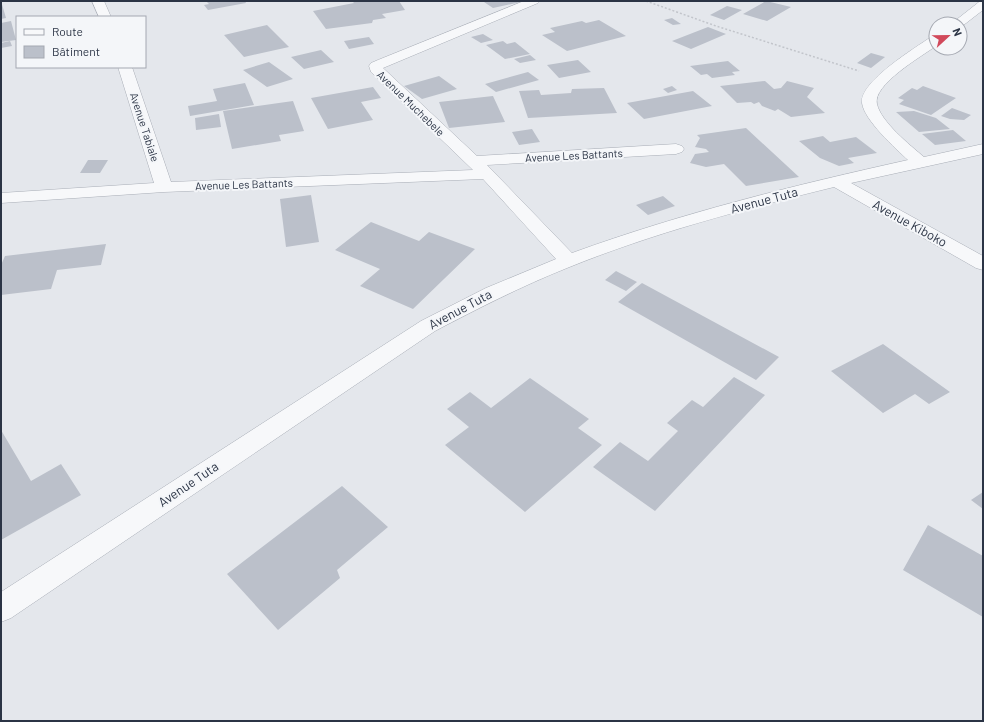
<svg xmlns="http://www.w3.org/2000/svg" width="984" height="722" viewBox="0 0 984 722" font-family="Barlow,sans-serif">
<rect width="100%" height="100%" fill="#e4e7ec"/>
<!-- building -->
<path fill="#bbc0ca" d="M1,1L6,18L1,19Z
M206,1H245L246,3L208,10L204,5L209,4Z
M352,1H399L405,10L382,14L386,18L373,20L372,23L326,29L313,11L354,3Z
M491,1H521V2L493,8L484,2Z
M766,1L791,7L767,21L743,14Z
M727,6L742,10L724,20L710,15Z
M672,18L681,24L673,25L664,20Z
M599,20L626,36L567,51L542,35L555,32L550,28L582,21L586,23Z
M11,21L16,40L1,42V23Z
M267,25L289,47L244,57L224,35Z
M708,27L726,34L691,49L672,41Z
M483,34L493,40L481,43L471,37Z
M369,37L374,44L349,49L344,41Z
M10,41L12,46L1,48V43Z
M503,41L507,44L515,42L530,54L505,59L486,45Z
M321,50L334,62L304,69L291,57Z
M871,53L885,57L871,68L857,63Z
M530,55L536,60L520,63L514,59Z
M578,60L591,72L559,78L547,65Z
M728,61L740,71L732,72L735,75L712,78L707,74L701,75L690,66Z
M269,62L293,79L267,87L243,70Z
M528,72L539,80L496,92L485,84Z
M439,76L457,89L422,99L404,86Z
M765,81L774,89L781,88L787,81L814,88L807,97L825,113L791,117L778,109L775,111L762,106L759,102L754,104L751,102L737,103L720,86Z
M245,83L254,105L190,116L188,106L217,101L213,89Z
M672,86L677,90L668,93L663,89Z
M923,86L956,98L931,115L899,104L904,100L898,98L912,88L917,90Z
M373,87L381,98L361,102L373,120L328,129L311,98Z
M604,88L617,113L528,118L519,91L539,90L541,95L571,93L572,89Z
M693,91L712,106L644,119L627,103Z
M493,96L505,122L449,128L439,102Z
M293,101L304,131L279,135L281,141L232,149L223,111Z
M952,108L971,115L964,120L950,119L941,116Z
M914,111L936,118L950,129L919,132L896,112Z
M219,114L221,127L196,130L195,118Z
M746,128L799,177L746,186L724,164L706,167L690,163L695,154L709,152L706,149L695,147L700,138L697,135Z
M532,129L540,142L519,145L512,132Z
M953,130L966,141L935,145L922,134Z
M823,136L830,142L856,137L877,153L848,158L854,163L839,166L820,158L799,141Z
M88,160H108L100,173H80Z
M311,195L319,242L286,247L280,199Z
M663,196L675,206L648,215L636,205Z
M371,222L419,241L429,232L475,249L413,309L360,286L380,269L335,250Z
M106,244L101,265L57,270L51,289L1,295V265L5,256Z
M616,271L637,282L626,291L605,280Z
M642,283L779,357L756,380L618,302Z
M883,344L950,392L929,404L915,394L883,413L831,371Z
M734,377L765,395L655,511L593,467L620,442L648,461L678,431L667,423L692,400L703,407Z
M530,378L589,419L578,428L602,445L525,512L445,445L469,427L447,409L470,392L491,408Z
M1,430L31,481L61,464L81,495L1,540Z
M342,486L388,527L337,570L340,578L278,630L227,574Z
M983,492V509L971,500Z
M928,525L983,556V617L903,570Z"/>
<g fill="none" stroke-linecap="round" stroke-linejoin="round">
<defs>
<path id="minor" d="M92,1H104L111,17H99Z
M524,1H540L538,3L383,68L477,156L676,144L682,146L684,149L682,152L676,154L487,165L572,253C682,213 795,185 908,160C896,149 864,120 862,103C859,82 915,48 931,37L936,36V46C922,56 872,85 877,104C881,122 910,145 924,157L983,144V154L851,183L983,256V270L976,268L834,187C744,209 653,233 567,268C522,286 479,308 435,331L11,618L1,622V592L421,321L486,288L556,259L483,179L164,192L1,203V193L154,183L118,67H132L171,182L473,170L371,72L369,66L371,63L378,60Z
M983,1V10L961,27H960V24H951L979,2Z"/>
</defs>
<!-- minor casing -->
<use href="#minor" stroke="#a9aeb7" stroke-width="1"/>
<!-- path -->
<path stroke="#c2c5cb" stroke-width="1.5" stroke-dasharray="2 2" stroke-linecap="butt" d="M646,1L716,26L859,71"/>
<!-- minor -->
<use href="#minor" fill="#f7f8fa" fill-rule="evenodd"/>
</g>
<g text-anchor="middle" dominant-baseline="central" stroke-width="4" stroke-linejoin="round" paint-order="stroke">
<!-- far-street labels -->
<g font-size="11" fill="#2b3445" stroke="#f4f6f9">
<text transform="translate(411 103) rotate(44)">Avenue Muchebele</text>
<text transform="translate(145 127) rotate(72)">Avenue Tabiale</text>
<text transform="translate(574 155) rotate(-3)">Avenue Les Battants</text>
<text transform="translate(244 184) rotate(-2)">Avenue Les Battants</text>
</g>
<!-- street labels -->
<g font-size="13" fill="#2b3445" stroke="#f4f6f9">
<text transform="translate(764 200) rotate(-15)">Avenue Tuta</text>
<text transform="translate(910 223) rotate(29)">Avenue Kiboko</text>
<text transform="translate(460 309) rotate(-28)">Avenue Tuta</text>
<text transform="translate(188 484) rotate(-34)">Avenue Tuta</text>
</g>
</g>
<!-- border -->
<rect width="984" height="722" fill="none" stroke="#2b3445" stroke-width="4"/>
<!-- legend -->
<rect x="16" y="16" width="130" height="52" fill="#f4f6f9" stroke="#a4a8b1"/>
<rect x="24" y="29" width="20" height="6" fill="#f7f8fa" stroke="#a4a8b1"/>
<text x="52" y="36" font-size="12" fill="#2b3445">Route</text>
<rect x="24" y="46" width="20" height="12" fill="#bbc0ca" stroke="#a4a8b1"/>
<text x="52" y="56" font-size="12" fill="#2b3445">Bâtiment</text>
<!-- north arrow -->
<g transform="translate(948 36) rotate(68)"><circle r="19" fill="#f4f6f9" stroke="#a4a8b1"/>
<path d="M0-3L7 15L0 10L-7 15Z" fill="#d1495b"/>
<text y="-6" font-size="11" font-weight="bold" text-anchor="middle" fill="#2b3445">N</text>
</g>
</svg>
